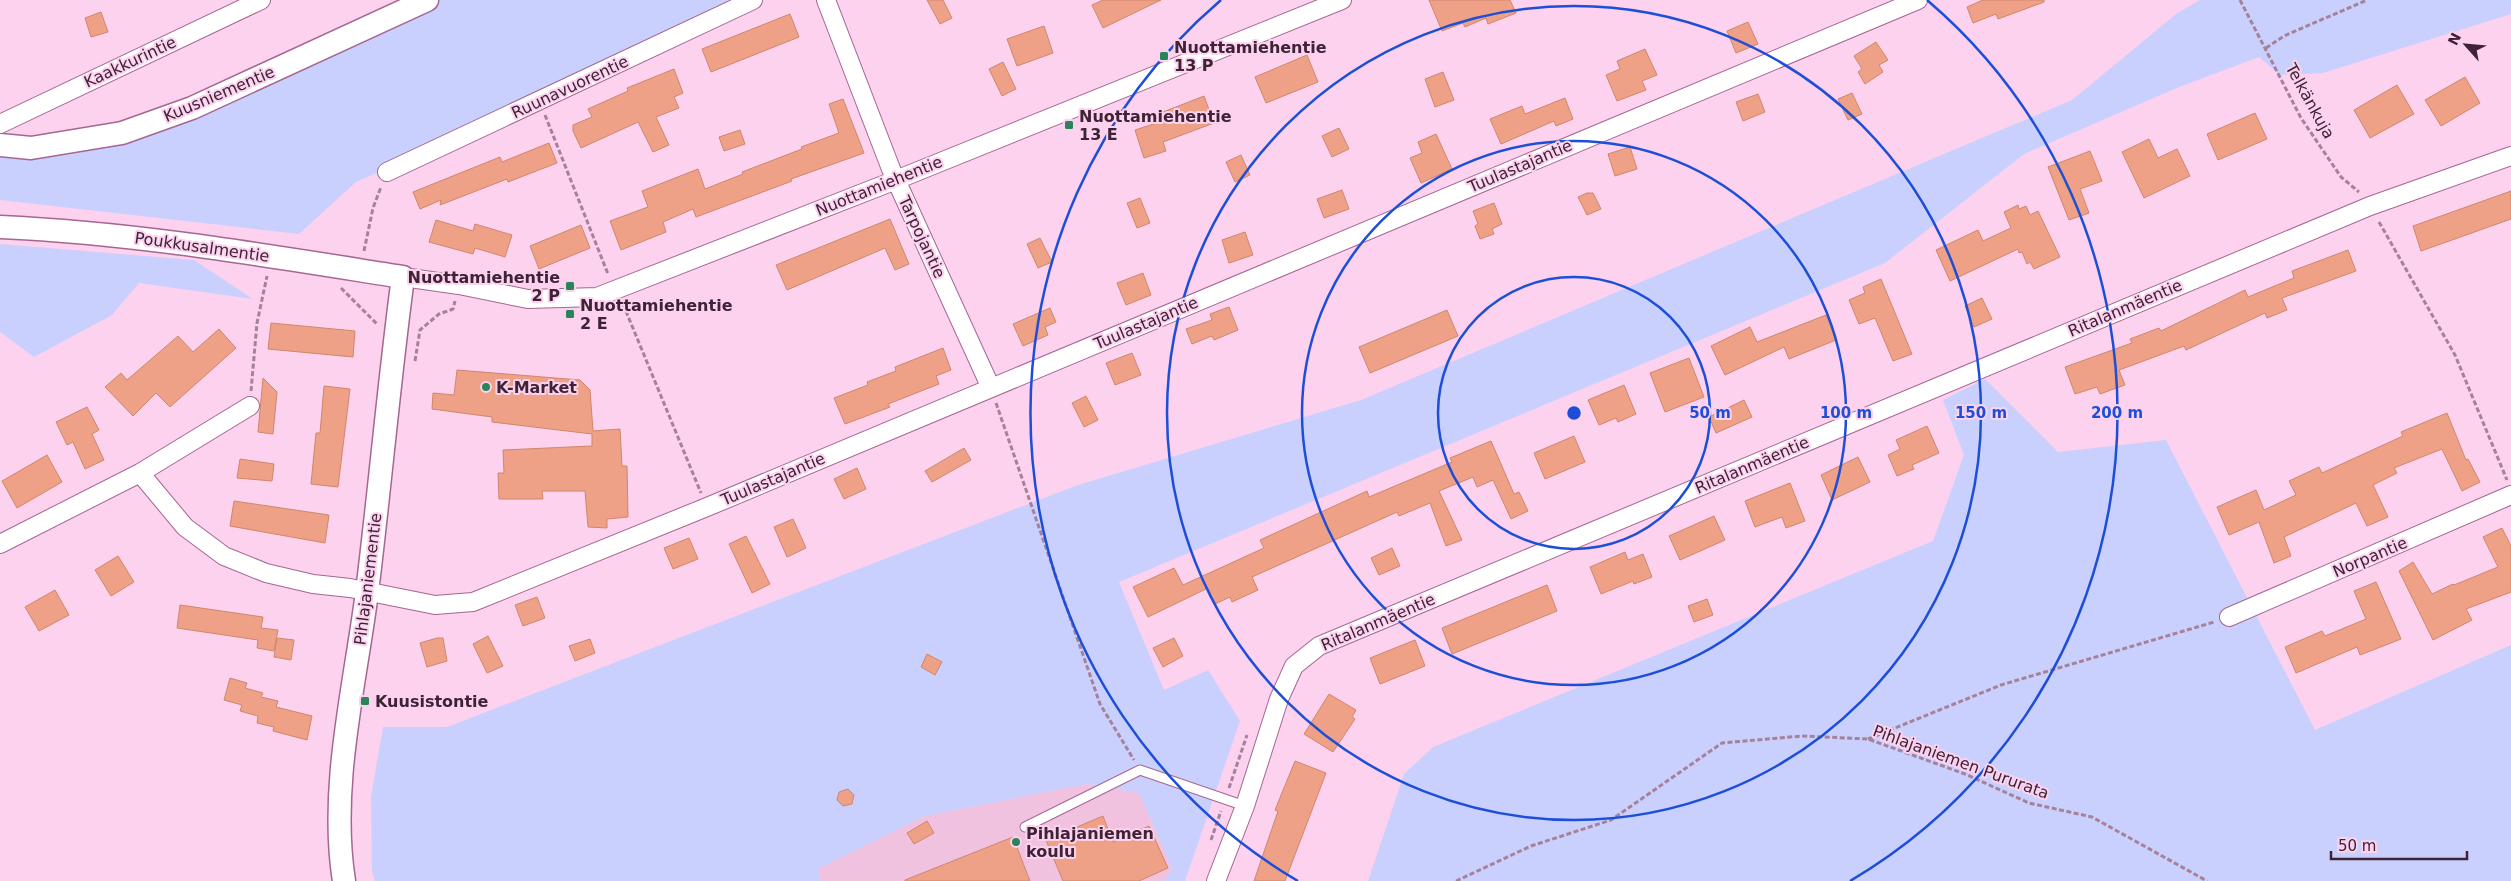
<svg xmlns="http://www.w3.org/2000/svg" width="2511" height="881" viewBox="0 0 2511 881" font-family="'DejaVu Sans',sans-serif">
<rect width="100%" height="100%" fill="#fcd2ee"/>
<!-- built -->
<path fill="#f1c2e0" d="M1087,784L1139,793L1172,869L1163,881H821L818,869L925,816Z"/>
<!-- green -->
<path fill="#cad0fe" d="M427,0H753L540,102L356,182L299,234L0,200V154L48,156Z
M2200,0H2511V14L2323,73L2280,75L2259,57L2179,87L2024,154L1885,263L1119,582L1164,690L1208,670L1240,721L1185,881H1163L1172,869L1139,793L1087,784L925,816L818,869L821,881H375L372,871L371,797L383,727H447L1075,486L1361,400L2072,100L2176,14Z
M0,244L194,260L253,299L139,283L112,315L34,357L0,332Z
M1985,379L2058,452L2166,440L2315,730L2511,645V881H1368L1404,774L1433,747L1933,541L1964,455L1943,400Z"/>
<!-- building -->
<path fill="#eea187" stroke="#d0866c" d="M927,0H943L952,18L940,24Z
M1103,0H1161L1103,28L1092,5Z
M1429,0H1510L1516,13L1488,24L1486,18L1465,27L1463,23L1442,31Z
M1983,0H2044V2L1998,19L1996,14L1973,23L1967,7Z
M101,12L108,32L91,37L85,18Z
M790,14L799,37L711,72L702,49Z
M1748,22L1758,44L1736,53L1727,31Z
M1044,26L1053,53L1017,66L1007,39Z
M1876,42L1888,60L1879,65L1883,72L1865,84L1858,72L1862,69L1854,56Z
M1645,49L1657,75L1642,81L1646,90L1617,101L1606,75L1620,69L1617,61Z
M1307,55L1318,82L1266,103L1255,77Z
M1003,62L1016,89L1002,96L989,69Z
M674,69L683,93L674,97L679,108L656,117L669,145L653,152L638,122L581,148L573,131V125L592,117L588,109L628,91L627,88Z
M1443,72L1454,100L1435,107L1425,79Z
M2465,77L2480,103L2441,126L2425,100Z
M2397,85L2414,114L2370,138L2354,110Z
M1852,93L1862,114L1848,120L1838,99Z
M1758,94L1765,112L1743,121L1736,102Z
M1204,96L1214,123L1163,142L1166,151L1144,158L1135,130L1166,120L1163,112Z
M1565,98L1573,119L1556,126L1554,121L1501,144L1490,119L1522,106L1525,114Z
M843,99L864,153L791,179L792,181L696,217L693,209L663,222L666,232L621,250L610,221L648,207L642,191L698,169L705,189L743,174L742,172L802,149L801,147L839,133L829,104Z
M2255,113L2267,139L2218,160L2207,134Z
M1339,128L1349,149L1332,157L1322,136Z
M740,130L745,144L724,151L719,137Z
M1436,134L1452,169L1421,183L1410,158L1422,153L1418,142Z
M2149,139L2158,158L2177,149L2190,176L2144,198L2122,152Z
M549,143L557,163L508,182L507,179L440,205L441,200L420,209L413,192L500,157L502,162Z
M1630,147L1637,169L1615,176L1608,154Z
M2090,151L2102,181L2080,189L2089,213L2069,220L2048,167Z
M1241,155L1250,175L1235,182L1226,162Z
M1342,190L1349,209L1324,218L1317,199Z
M2511,191V219L2421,251L2413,226Z
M1587,193H1593L1601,209L1587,215L1578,197Z
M1140,198L1150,223L1137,228L1127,203Z
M1494,203L1502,224L1492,229L1494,234L1480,239L1475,226L1478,224L1473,211Z
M2018,205L2019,209L2026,206L2030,215L2038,211L2060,257L2034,269L2030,262L2027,264L2022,252L2019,253L2018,249L1950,281L1936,250L1978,230L1983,241L2011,228L2004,212Z
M890,219L909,264L895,270L885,248L787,290L776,265Z
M436,220L473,231L475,224L512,235L505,257L475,248L473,254L429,242Z
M581,225L590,248L539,269L530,246Z
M1245,232L1253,255L1229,263L1222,240Z
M1040,238L1052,262L1038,268L1027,244Z
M2348,250L2356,271L2282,298L2287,310L2267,318L2265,313L2186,350L2184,346L2119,370L2125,385L2100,394L2097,387L2075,394L2065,367L2132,343L2130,339L2159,328L2161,331L2245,290L2248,297L2294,278L2292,271Z
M1143,273L1151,295L1126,305L1117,283Z
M1881,279L1912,354L1893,361L1875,318L1859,324L1849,300L1865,293L1863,287Z
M1982,298L1992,319L1974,327L1965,306Z
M1229,307L1238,330L1214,340L1212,336L1192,344L1186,329L1212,320L1210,314Z
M1050,308L1056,322L1045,327L1048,335L1023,346L1013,324Z
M1447,310L1458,336L1370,373L1359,347Z
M1826,315L1836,340L1789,359L1784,347L1725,375L1711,346L1750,327L1757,342Z
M271,323L355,331L353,357L268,349Z
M219,329L236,348L170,407L156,393L133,416L105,387L121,373L127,380L178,336L193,352Z
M943,348L951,370L936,376L939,384L888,404L890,407L845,424L834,398L868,385L867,382L896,371L895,367Z
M1132,353L1141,375L1115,385L1106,363Z
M1689,358L1704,397L1665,412L1650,373Z
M457,370L580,380L590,390L593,431L620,429L622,466H627L628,517L607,519V528L588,527L585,491H542L543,499H499L498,473H504L503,450L592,446V434L492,422V417L432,409L433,393L454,395Z
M263,378L277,392L273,434L258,432Z
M1624,385L1636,414L1618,422L1616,418L1599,425L1588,400Z
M324,386L350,389L338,487L311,484L316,433H320Z
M1086,396L1098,420L1084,427L1072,403Z
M1744,400L1752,417L1716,433L1709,417Z
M87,407L99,430L92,434L104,460L85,469L73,442L67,445L56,422Z
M2447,413L2466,460L2468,459L2480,482L2462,491L2442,449L2394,468L2397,473L2373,485L2388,517L2367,526L2356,503L2284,537L2291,556L2274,563L2259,522L2229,535L2217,507L2256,490L2264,510L2296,495L2289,481L2319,467L2322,473L2403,436L2401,432Z
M1927,426L1939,453L1912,465L1914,469L1897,476L1888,455L1900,449L1896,440Z
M1574,436L1585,462L1545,479L1534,453Z
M1491,441L1514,494L1519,492L1528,511L1511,519L1493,480L1477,487L1473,477L1439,491L1462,540L1446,546L1430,503L1399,516L1397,512L1252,577L1258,590L1232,602L1230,597L1215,604L1208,588L1148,617L1133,587L1174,568L1183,585L1264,548L1260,540L1367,491L1369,497L1452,462L1450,458Z
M964,448L971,460L932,482L925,471Z
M47,455L62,482L17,508L2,481Z
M1858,457L1870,482L1832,500L1821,475Z
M240,459L274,464L272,481L237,478Z
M857,468L866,489L844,499L834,479Z
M1790,483L1805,521L1786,528L1782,517L1755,527L1745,501Z
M234,501L329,515L325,543L230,526Z
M1714,516L1725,540L1680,560L1669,536Z
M793,519L806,548L787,557L774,527Z
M2502,528L2511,546V592L2466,609L2472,620L2433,640L2399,571L2413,562L2432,594L2453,584L2454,585L2498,567L2483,537Z
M746,536L770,584L752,593L729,544Z
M689,538L698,559L673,569L664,548Z
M1392,548L1400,566L1379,575L1371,558Z
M1625,552L1628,560L1643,554L1652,577L1634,584L1633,581L1601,594L1590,567Z
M118,556L134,582L111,596L95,570Z
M2376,582L2401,639L2360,655L2357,647L2296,673L2285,647L2322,631L2325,636L2366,619L2354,591Z
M1547,585L1557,611L1452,654L1442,628Z
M55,590L69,615L39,631L25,607Z
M537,597L545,618L523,626L515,605Z
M1707,599L1713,615L1694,622L1688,606Z
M180,605L263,617L261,628L278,630L274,651L257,648L258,640L177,628Z
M488,636L503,666L487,673L473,644Z
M277,638L294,640L291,660L274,657Z
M437,638H443L447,661L427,667L420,643Z
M1174,638L1183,656L1163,667L1153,648Z
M590,639L595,653L575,661L569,646Z
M1415,640L1425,666L1380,684L1370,658Z
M927,654L942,662L935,675L921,667Z
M230,678L247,683L245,688L263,693L261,697L278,701L276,707L312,716L307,740L273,731L274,727L257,723L258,716L240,711L242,705L224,700Z
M1329,694L1356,710L1352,717L1355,719L1333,752L1304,734Z
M1295,761L1326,773L1285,881H1254L1278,811L1275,810Z
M848,789L854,795L852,804L843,806L837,800L839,792Z
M1103,816L1113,842L1149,826L1168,868L1139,881H1063L1046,840Z
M927,821L934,833L914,844L907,833Z
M1013,837L1030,881H905V880Z"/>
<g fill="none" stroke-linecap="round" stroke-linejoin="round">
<defs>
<path id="service" d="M1025,827L1140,770L1245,806"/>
<path id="minor" d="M826,0L891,169L991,388
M0,124L261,0
M387,172L753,0
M403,277L459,285L528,299L597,297L896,180L1342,0
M140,473L185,527L224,556L266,573L313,584L350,588L435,605L473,602L707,507L1918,0
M0,544L140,473L250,406
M2229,617L2511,495
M1216,881L1245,806L1279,699L1294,666L1319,646L2370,206L2511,156"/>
<path id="tertiary" d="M0,145L31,148L122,133L192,108L427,0
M0,227C136,233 269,256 403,277C389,382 380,487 367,592C355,686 329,787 344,881"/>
</defs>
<!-- service casing -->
<use href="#service" stroke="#a56692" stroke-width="11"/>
<!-- minor casing -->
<use href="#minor" stroke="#a56692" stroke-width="20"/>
<!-- tertiary casing -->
<use href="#tertiary" stroke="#a56692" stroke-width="25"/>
<!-- path -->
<path stroke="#a5829a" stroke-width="3" stroke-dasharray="5 2.5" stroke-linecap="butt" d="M2240,0L2301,118L2341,177L2359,192
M2266,48L2284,36L2367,0
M545,115L608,274
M2379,222L2455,355L2507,480
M364,251L373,208L381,187
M341,288L377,324
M623,304L701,493
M415,361L420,330L439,314L453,309L455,301
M251,391L257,323L267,276
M996,403L1100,704L1134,760
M1868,739L2001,685L2214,622
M1229,788L1247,735
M1211,840L1221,811
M1456,881L1531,846L1611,820L1722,743L1802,736L1868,739L1965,774L2029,803L2092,817L2207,881"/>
<!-- service -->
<use href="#service" stroke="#fff" stroke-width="9"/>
<!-- minor -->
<use href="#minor" stroke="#fff" stroke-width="18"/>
<!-- tertiary -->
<use href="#tertiary" stroke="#fff" stroke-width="22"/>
</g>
<!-- distance rings -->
<g fill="none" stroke="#1d4ed8" stroke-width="2.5">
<circle cx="1574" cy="413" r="136"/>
<circle cx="1574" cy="413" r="272"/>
<circle cx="1574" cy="413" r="407"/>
<path d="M1298 881A543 543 0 0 1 1221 0M1927 0A543 543 0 0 1 1850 881"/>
</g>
<!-- markers -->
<g fill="#29845a" stroke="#fcd2ee" stroke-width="2">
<rect x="1159" y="51" width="10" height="10" rx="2.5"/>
<rect x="1064" y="120" width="10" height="10" rx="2.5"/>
<rect x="565" y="281" width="10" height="10" rx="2.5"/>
<rect x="565" y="309" width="10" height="10" rx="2.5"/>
<circle cx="486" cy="387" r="5"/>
<rect x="360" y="696" width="10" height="10" rx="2.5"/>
<circle cx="1016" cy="842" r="5"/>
</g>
<g text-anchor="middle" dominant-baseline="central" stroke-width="4" stroke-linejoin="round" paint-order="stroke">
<!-- poi labels -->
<g font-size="16" font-weight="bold" fill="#3e2336" stroke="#fcd2ee" text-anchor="start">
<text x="1174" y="47">Nuottamiehentie<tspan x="1174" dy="18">13 P</tspan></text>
<text x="1079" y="116">Nuottamiehentie<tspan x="1079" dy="18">13 E</tspan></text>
<text x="560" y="277" text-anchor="end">Nuottamiehentie<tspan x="560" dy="18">2 P</tspan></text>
<text x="580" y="305">Nuottamiehentie<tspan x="580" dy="18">2 E</tspan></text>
<text x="496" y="387">K-Market</text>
<text x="375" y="701">Kuusistontie</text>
<text x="1026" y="833">Pihlajaniemen<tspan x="1026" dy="18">koulu</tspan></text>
</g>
<!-- street labels -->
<g font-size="16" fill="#3e2336" stroke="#fcd2ee">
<text transform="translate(130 62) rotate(-25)">Kaakkurintie</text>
<text transform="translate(570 87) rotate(-25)">Ruunavuorentie</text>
<text transform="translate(219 94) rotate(-23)">Kuusniementie</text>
<text transform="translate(2310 101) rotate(61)">Telkänkuja</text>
<text transform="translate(1520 166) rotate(-23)">Tuulastajantie</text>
<text transform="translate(879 186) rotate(-22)">Nuottamiehentie</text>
<text transform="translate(922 237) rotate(65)">Tarpojantie</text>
<text transform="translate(202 247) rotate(8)">Poukkusalmentie</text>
<text transform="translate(2125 308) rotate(-23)">Ritalanmäentie</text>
<text transform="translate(1146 323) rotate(-23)">Tuulastajantie</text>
<text transform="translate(1752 465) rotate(-23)">Ritalanmäentie</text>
<text transform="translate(773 479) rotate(-23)">Tuulastajantie</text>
<text transform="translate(2370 557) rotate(-23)">Norpantie</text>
<text transform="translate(368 579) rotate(-83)">Pihlajaniementie</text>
<text transform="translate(1378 622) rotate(-23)">Ritalanmäentie</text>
<text transform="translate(1961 762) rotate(20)">Pihlajaniemen Pururata</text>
</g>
</g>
<circle cx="1574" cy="413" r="8" fill="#1d4ed8" stroke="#fcd2ee" stroke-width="2.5"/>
<g font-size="15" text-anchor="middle" font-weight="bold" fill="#1d4ed8" stroke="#fcd2ee" stroke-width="4" stroke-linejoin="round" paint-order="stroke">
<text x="1710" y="418">50 m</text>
<text x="1846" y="418">100 m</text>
<text x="1981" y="418">150 m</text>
<text x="2117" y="418">200 m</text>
</g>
<!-- north arrow -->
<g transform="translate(2466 45) rotate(297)" stroke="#fcd2ee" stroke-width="4" paint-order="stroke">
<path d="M0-4L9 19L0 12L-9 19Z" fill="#3e2336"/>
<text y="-8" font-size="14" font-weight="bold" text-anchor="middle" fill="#3e2336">N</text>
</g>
<!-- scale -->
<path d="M2331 851v8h136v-8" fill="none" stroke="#3e2336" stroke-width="2.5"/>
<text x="2338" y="851" font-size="15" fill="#3e2336" stroke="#fcd2ee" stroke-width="4" paint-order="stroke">50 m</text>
</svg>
